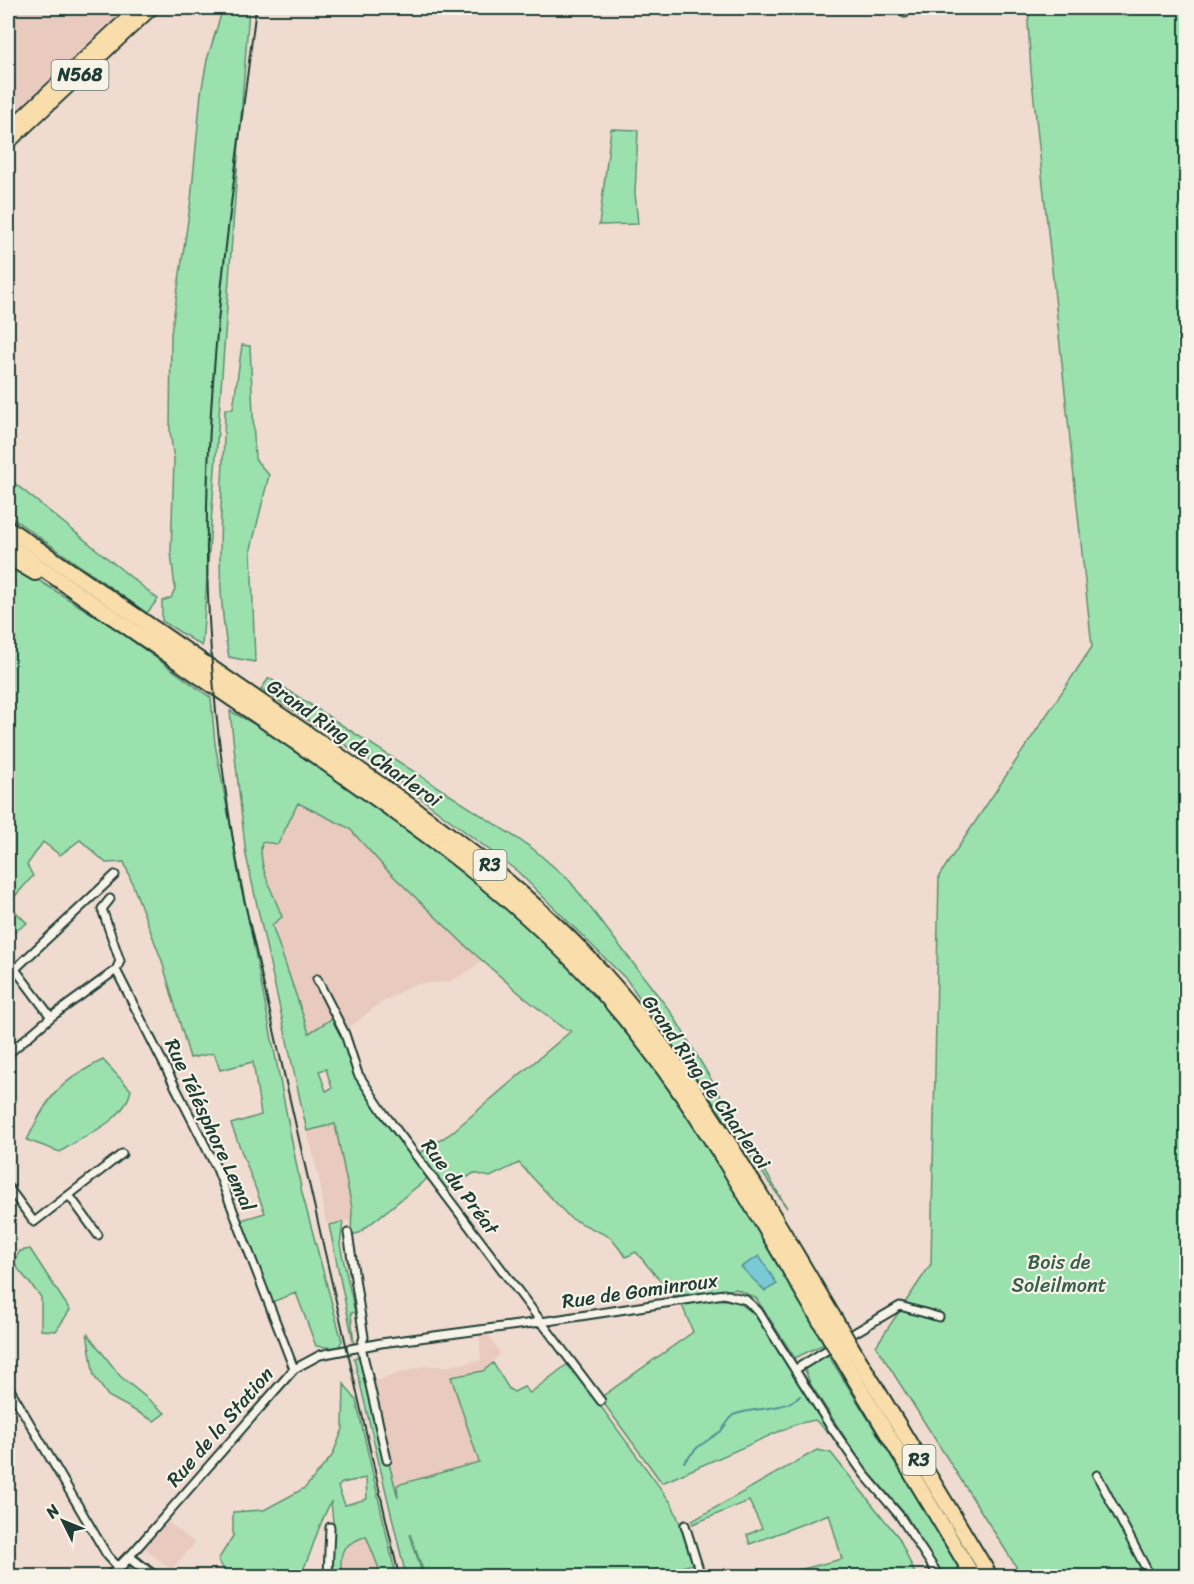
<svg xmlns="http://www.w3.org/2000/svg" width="1194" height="1584" viewBox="0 0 1194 1584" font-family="Sriracha,sans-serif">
<rect width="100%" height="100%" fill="#efdbd0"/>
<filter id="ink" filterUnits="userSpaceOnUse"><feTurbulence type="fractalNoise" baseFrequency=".0167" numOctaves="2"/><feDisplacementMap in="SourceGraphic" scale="12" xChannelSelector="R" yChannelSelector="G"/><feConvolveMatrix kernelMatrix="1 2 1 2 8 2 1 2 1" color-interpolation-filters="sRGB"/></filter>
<g filter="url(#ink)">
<!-- built -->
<path fill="#e9cabf" d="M8,8H125L8,118Z
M298,803L349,828L385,868L481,960L469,971L449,982L414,984L376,1006L346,1030L309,1033L272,925L282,917L261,861L260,848L261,841L278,844Z
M335,1124L352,1208V1220L326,1223L319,1177L307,1131Z
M485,1329L500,1354L483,1371L451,1377L479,1462L393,1486L372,1382L423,1366H449L481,1360L479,1330Z
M168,1522L195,1543L171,1570L145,1548Z
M366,1536L382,1576H341V1551L347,1544Z"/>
<!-- green -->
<path fill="#9be1ae" stroke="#5d8f71" stroke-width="1.5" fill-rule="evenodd" d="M223,8H249L202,646L162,621V601L171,598L175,589L171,552L174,460L170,431L171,334L191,200L201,93L207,60Z
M1031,8H1186V1576H1022L876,1346L931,1264L939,876L1092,647L1031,71L1028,21Z
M611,129L638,130L635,193L638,224L599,225Z
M242,345L250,346L255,459L269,475L251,549L255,662L229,657C213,577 223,490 225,409H233Z
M8,478L158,599L147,613L8,515Z
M8,561L116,629L211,698L215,744L235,850L302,1193L342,1341L338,1348L316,1346L296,1293L269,1303L241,1220L265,1213L231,1124L261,1115L253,1062L220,1070L214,1053L190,1058L162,961L124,862L106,863L80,840L60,855L43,842L27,865L33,876L8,904L27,923L8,937Z
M269,678L532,848L569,880L673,1015L787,1208L627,980L517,871L382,769L261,689Z
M230,711L273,734L483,878L581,975L673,1090L825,1341L822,1345L795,1358L756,1298L736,1289L673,1296L636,1252L626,1257L610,1237L570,1218L519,1163L490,1177L474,1173L446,1190L418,1154L450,1134L571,1031L563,1028L525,998L469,949L385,868L349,828L298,803L278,844L262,842C257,866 274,894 282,917L272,925L309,1033L336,1016L360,1079L429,1177L359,1233L351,1235L352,1208L335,1124L307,1131L246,855ZM326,1069L332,1088L326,1091L319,1071Z
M103,1060L131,1090C124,1123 85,1134 60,1152L27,1140C48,1097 58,1082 103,1060Z
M343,1222L340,1245L355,1312L351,1313L354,1345L329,1225Z
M30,1249L70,1310L56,1331L41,1330V1297L15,1265V1259L20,1251Z
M717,1299L738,1302L762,1320L829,1433L815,1420L796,1424L662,1483L600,1398L693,1332L682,1305Z
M87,1333L120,1376L165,1413L154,1421L108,1396L94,1376Z
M827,1353L966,1576H941L906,1515L862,1464L811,1385L803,1365Z
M361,1356L398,1498L397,1485L479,1462L451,1377L483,1371L493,1363L509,1389L514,1392L524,1387L530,1393L569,1363L672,1504L683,1531L693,1564L677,1568L680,1576H425L410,1534L423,1576H406L354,1358Z
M344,1384L356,1400L396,1576H382L366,1536C339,1547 341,1549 341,1576H332L334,1531L331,1502C317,1526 313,1552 300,1576H221L224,1570L218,1560L233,1536V1512L264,1510L305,1488L332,1456L343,1429ZM366,1478L367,1499L345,1505L338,1487L342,1483Z
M817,1450L831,1453L899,1538L916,1576H775L842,1559L829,1514L750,1544L747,1535L762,1528L749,1501L693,1524L692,1521Z"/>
<!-- water -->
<path fill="#7acad6" stroke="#569295" stroke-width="1.5" d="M759,1256L777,1284L765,1291L741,1267Z"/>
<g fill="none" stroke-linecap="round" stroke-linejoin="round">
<!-- stream -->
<path stroke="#569295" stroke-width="2" d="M684,1462L698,1447L721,1431L733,1415C753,1407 785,1411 800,1396"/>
<defs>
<path id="minor" d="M905,8V13
M110,899L102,909L120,961L116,970L217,1169L294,1369
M317,979L345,1034L358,1074L383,1112L601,1401
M51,1017L15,969L115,875
M8,1054L51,1017L116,970
M8,1187L34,1222L122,1154
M69,1195L98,1235
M348,1233L364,1337L361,1346L387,1460
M844,1339L900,1306L939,1317
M796,1369L835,1345
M8,1386L107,1555L119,1568
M1097,1475L1150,1576
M685,1525L701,1576
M129,1557L294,1369L320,1355L381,1343L541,1322L724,1294L746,1300L758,1311L829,1424L864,1474L899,1515L939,1576
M328,1576L330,1527"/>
<path id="tertiary" d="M111,1576L129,1557L153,1576"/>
<path id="trunk" d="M8,130L138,8
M8,143L152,8"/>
<path id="motorway" d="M8,528C106,596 206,664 305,732C411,805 516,877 603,973C699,1079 768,1209 842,1331
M8,545C99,608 190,670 282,733C391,808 500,882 591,980C688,1084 757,1217 830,1338
M8,557L35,573
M849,1343L990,1576
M837,1350L973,1576"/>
</defs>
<!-- minor casing -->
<use href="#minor" stroke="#1f3d34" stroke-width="11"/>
<!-- tertiary casing -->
<use href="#tertiary" stroke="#1f3d34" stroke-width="14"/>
<!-- trunk casing -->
<use href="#trunk" stroke="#1f3d34" stroke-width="16"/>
<!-- motorway casing -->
<use href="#motorway" stroke="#1f3d34" stroke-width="18"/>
<!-- minor -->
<use href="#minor" stroke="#f7f3e8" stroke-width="7"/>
<!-- tertiary -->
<use href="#tertiary" stroke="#f7f3e8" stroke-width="9"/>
<!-- trunk -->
<use href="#trunk" stroke="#f9ddab" stroke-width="12"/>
<!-- motorway -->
<use href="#motorway" stroke="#f9ddab" stroke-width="14"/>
<!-- rail -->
<path stroke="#1f3d34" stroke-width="2" d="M256,8C235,173 210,340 207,507C205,634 218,761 241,886L399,1576"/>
<defs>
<path id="motorway-bridge" d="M842,1331L849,1343
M830,1338L837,1350"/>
</defs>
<!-- motorway-bridge casing -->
<use href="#motorway-bridge" stroke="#1f3d34" stroke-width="18" stroke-linecap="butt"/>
<!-- motorway-bridge -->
<use href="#motorway-bridge" stroke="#f9ddab" stroke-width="14"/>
</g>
</g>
<g text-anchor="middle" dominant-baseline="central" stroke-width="4.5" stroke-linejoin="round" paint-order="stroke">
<!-- shield labels -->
<g fill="#f7f3e8" stroke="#60746a" stroke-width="1.5">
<rect x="51.5" y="60" width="57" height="30" rx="4.5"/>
<rect x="473.5" y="850" width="33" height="30" rx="4.5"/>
<rect x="902.5" y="1445" width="33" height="30" rx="4.5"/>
</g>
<g font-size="18" font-weight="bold" fill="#1f3d34">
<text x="80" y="75">N568</text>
<text x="490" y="865">R3</text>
<text x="919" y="1460">R3</text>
</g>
<!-- street labels -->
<g font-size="20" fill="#1f3d34" stroke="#f7f3e8">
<text transform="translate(354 743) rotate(35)">Grand Ring de Charleroi</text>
<text transform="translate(706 1082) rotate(55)">Grand Ring de Charleroi</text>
<text transform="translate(210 1125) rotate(65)">Rue Télésphore Lemal</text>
<text transform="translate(460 1187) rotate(53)">Rue du Préat</text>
<text transform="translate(640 1291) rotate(-8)">Rue de Gominroux</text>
<text transform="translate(220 1427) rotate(-49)">Rue de la Station</text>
</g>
<!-- park labels -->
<g font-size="20" fill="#385e4c" stroke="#f7f3e8">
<text x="1059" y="1262">Bois de<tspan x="1059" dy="23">Soleilmont</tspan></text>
</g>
</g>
<!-- margin -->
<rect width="1194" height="1584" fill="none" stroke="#f7f3e8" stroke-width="30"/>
<rect x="15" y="15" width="1164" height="1554" fill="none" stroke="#1f3d34" stroke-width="2" filter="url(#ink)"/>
<!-- north arrow -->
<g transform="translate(63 1521) rotate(313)" stroke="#f7f3e8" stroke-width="4.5" paint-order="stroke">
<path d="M0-4.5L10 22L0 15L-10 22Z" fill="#1f3d34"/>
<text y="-9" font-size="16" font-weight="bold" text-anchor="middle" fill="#1f3d34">N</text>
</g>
</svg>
